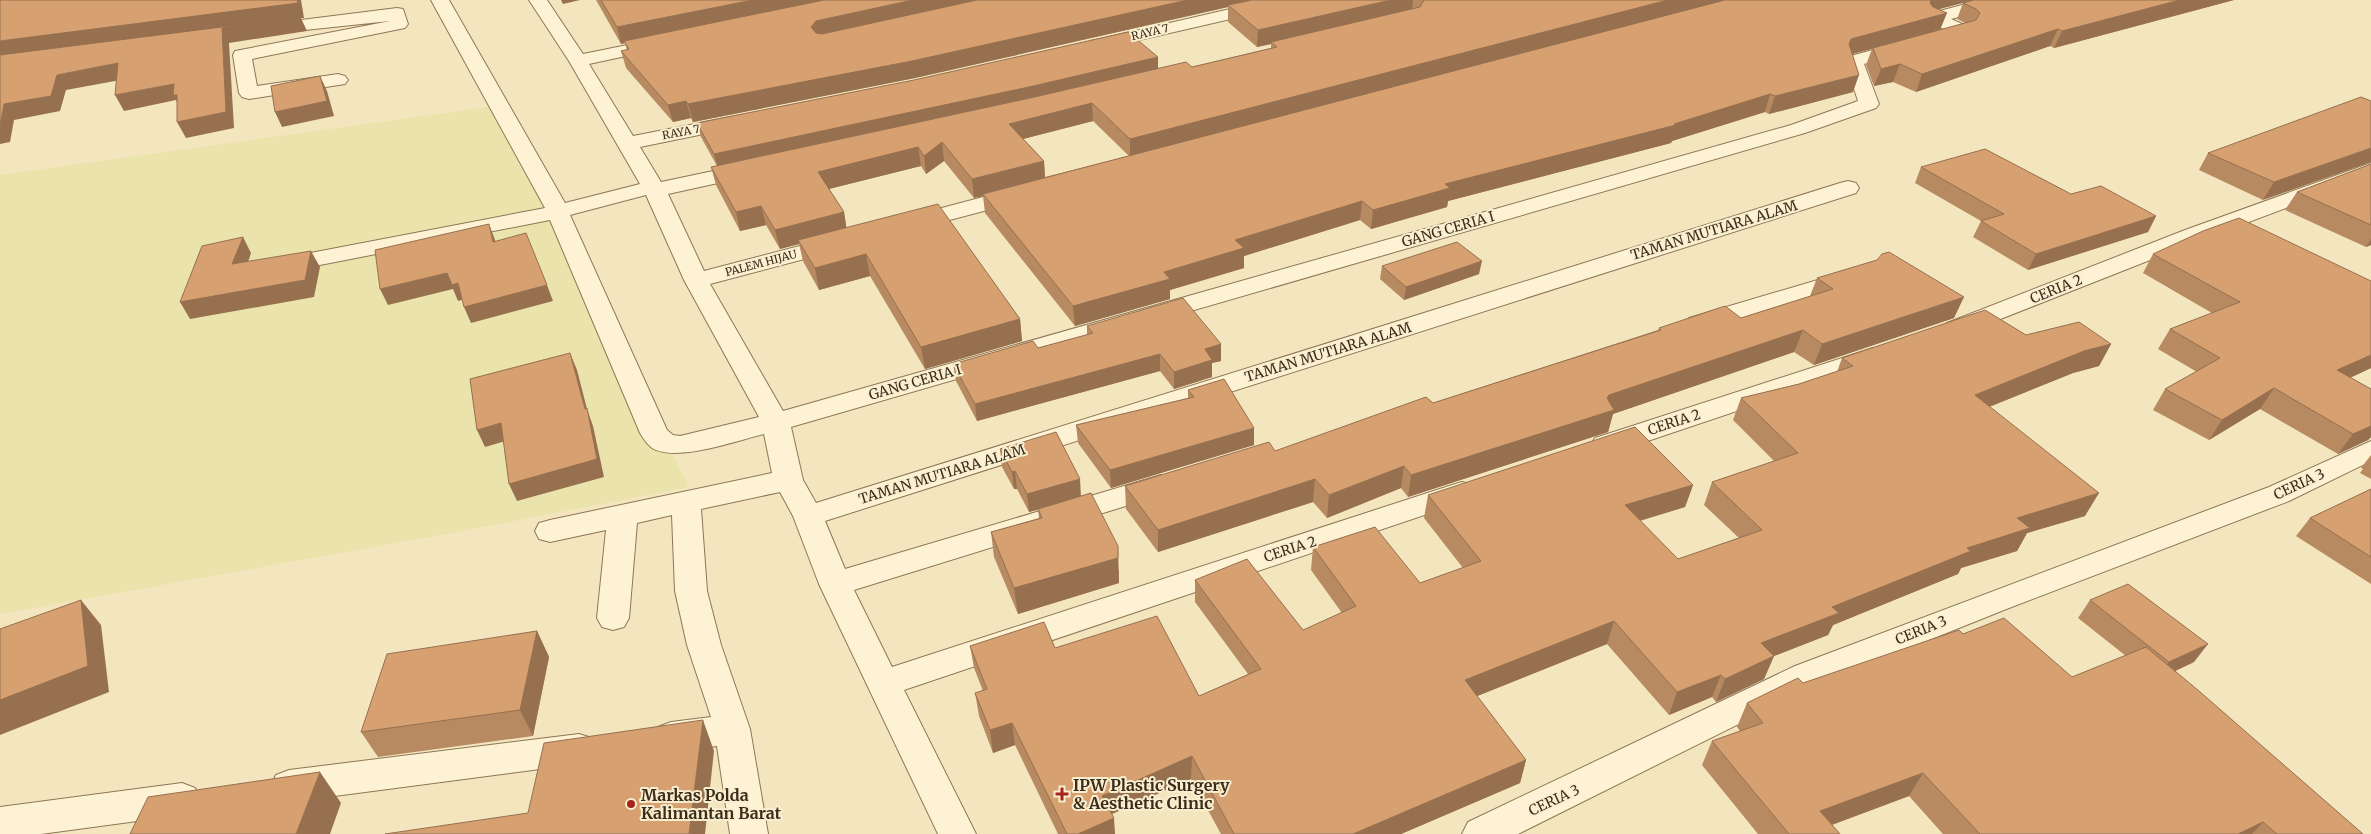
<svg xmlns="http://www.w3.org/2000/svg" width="2371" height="834" viewBox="0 0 2371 834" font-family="Merriweather,serif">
<rect width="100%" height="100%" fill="#f3e6bf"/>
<!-- farmland -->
<path fill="#eae3ac" d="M495,106L689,487L447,534L0,614V175Z"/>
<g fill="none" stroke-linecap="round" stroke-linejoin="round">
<defs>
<path id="minor" d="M431,0H449L565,203L640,184L569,61L529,0H547L583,54L657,39L663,40L666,44L663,48L589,64L633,136L736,116L743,118L746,122L743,126L640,147L661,182L751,163L759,164L762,169L759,174L668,194L704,271L838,236L846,238L850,243L846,248L710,284L783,411L1791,125L1858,101L1845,61L1847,57L1946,30L1928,22L1925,18L1928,14L1981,0H2010L2007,4L1951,19L1969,27L1972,31L1969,35L1864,64L1879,104L1876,108L1805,133L791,427L803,480L816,503L1840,183L1848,181L1856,183L1859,188L1856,193L825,521L845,569L1161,475L1171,478L1176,485L1171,492L854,590L892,667L1452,485L1462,482L1472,485L1477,492L1472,499L904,690L976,834H938L819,584L793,516L780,492L701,509L707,591L721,645L750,729L768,834H730L717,746L671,752L658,747L653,737L658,727L671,722L711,717L687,645L675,591L672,515L637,523L629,618L624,627L613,630L602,627L597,618L606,530L550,542L539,539L535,531L539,523L550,520L772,473L764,434C738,440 676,463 652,448C647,444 643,438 640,433L550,220L279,273L271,271L267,266L271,261L279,259L545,208ZM646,195L684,280L759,417L680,436L673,435L667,430L570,215Z
M1269,0H1301L1298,4L1292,5L1096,50L1090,49L1087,45L1090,41L1096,40Z
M397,8L403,9L408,24L405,28L252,59L257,86L338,74L345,76L348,80L345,84L249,99L242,97L239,93L233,55L235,51L390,21L267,34L261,33L258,29L261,25Z
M2371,163V176L2201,240L1965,333L1956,336L1947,333L1943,328L1947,323L2185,230Z
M1021,187L1029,189L1032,194L1029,199L908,231L900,229L897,224L900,219Z
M1848,271L1857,273L1860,278L1857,283L1698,331L1689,328L1685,323L1689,318Z
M1873,348L1882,350L1886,356L1882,362L1615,452L1605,454L1595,452L1591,445L1595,438Z
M2371,441V461L2289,501L2009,608L1819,684L1518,834H1462L1468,822L1795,666L2269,487Z
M579,734L592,738L597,749L592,760L579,764L289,802L276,797L271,786L276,775L289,770Z
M182,783L195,788L200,799L195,810L182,815L41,834H0V807Z"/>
</defs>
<!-- minor casing -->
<use href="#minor" stroke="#8e7655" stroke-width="2"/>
<!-- minor -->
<use href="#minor" fill="#fdf2d4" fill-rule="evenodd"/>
</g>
<!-- wall -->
<path fill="#b88a61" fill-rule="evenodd" d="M596,0H1974L1938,9L1940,30L1965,23L1957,19L1963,3L2234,0L2054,48L2050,46L1916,92L1893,82L1874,86L1866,65L1872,49L1852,54L1853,92L1769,114L1765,112L1672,141L1671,143L1448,201L1447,207L1371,229L1360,220L1244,256V268L1170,290V299L1075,326L985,213L983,196L974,198L944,161L926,174L921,166L828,189L844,212L846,227L1020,319L1022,341L925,369L870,276L819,290L803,261L799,244L780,249L766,225L740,231L716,185L711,167L717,166L701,137L697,123L1158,68L1192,67L1271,48V44L1257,47L1228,22V7L915,78L693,122L691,118L673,122L626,68L621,51L627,50L625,43L621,44ZM1093,121L1129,156L1045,177L1044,161L1023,139Z
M2371,101L2263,200L2199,170L2208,153Z
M2371,164V245L2366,247L2285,210L2297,192Z
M1921,167L2071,194L2156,216L2148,232L2028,270L1973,237L1981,221L1915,183Z
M2153,254L2371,368L2350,378L2371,389V437L2368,440L2338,454L2260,409L2209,440L2153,410L2165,389L2197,372L2158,349L2170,329L2212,313L2143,273Z
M1382,266L1479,274L1404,300L1380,279Z
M1817,278L1954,318L1814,365L1794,352L1613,414L1608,432L1408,497L1401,488L1327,518L1313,502L1158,552L1126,509L1125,486L1275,451L1433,403L1658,330L1659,328L1741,318L1810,296Z
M1087,326L1221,344V361L1212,363V377L1174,389L1160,371L977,421L956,381L953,364L1038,348L1087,335Z
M2026,335L2111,344L2099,366L2073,373L1989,407L2085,516L2027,533L2017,551L1961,568L1958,574L1833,625L1828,635L1774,656L1764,679L1716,702L1712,697L1669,715L1607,644L1477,696L1526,760L1520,783L1401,834H1221L1191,779L1111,814L1115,834H1058L1015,745L993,753L979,716L975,693L983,691L974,668L970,646L1055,648L1199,696L1248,674L1195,602V580L1303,630L1342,613L1311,570L1313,547L1420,583L1463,568L1424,518L1428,495L1693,485L1685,507L1640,521L1678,559L1739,538L1704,505L1712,482L1774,461L1733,420L1741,398L1799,384L1837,372L1842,358Z
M1188,390L1254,445L1111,488L1078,443L1076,425L1188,398Z
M1000,449L1081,496L1119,571V583L1018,614L994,557L991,532L1039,518L1038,510L1029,512L1017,489H1014L1002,467Z
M2371,455V479L2360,473L2363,469L2361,468Z
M2371,489V584L2296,536L2310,518Z
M2090,600L2194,662L2175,671L2363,834H1943L1909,796L1832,825L1840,834H1758L1702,765L1712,741L1740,731L1737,727L1747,703L1803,683L1963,634L2072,677L2126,656L2078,618Z
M537,631L549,657L533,736L378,757L361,732Z"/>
<!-- shaded-wall -->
<path fill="#96704f" d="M297,0H301L304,18H301L307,31L229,43L234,128L186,138L177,122L222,28L0,57V41Z
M561,0H580L563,4Z
M753,0H837L624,41L625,43L621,44L617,27Z
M913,0H988L814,44L811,27L816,21Z
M1188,0H1260L1228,5V7L915,78L693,122L688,104Z
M1391,0H1413L1412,11L1271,42V44L1257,47L1258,30Z
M1668,0H1727L1130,157V139Z
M1931,0H1974L1928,12L1930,3Z
M2180,0H2234L2054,48L2062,31Z
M1947,13L1940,30L1845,56L1851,39Z
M2058,29L2050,46L1916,92L1922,74Z
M1158,57V70L718,168L714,154Z
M118,63L126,79L66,90L60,111L14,120L10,142L0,144V126L4,104L57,75Z
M1900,64L1893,82L1874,86L1881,69Z
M1859,75L1853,92L1769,114L1775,96Z
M320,76L327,91L334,116L282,127L275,112Z
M174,84L182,111L176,100L124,111L115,95Z
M1770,94L1765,112L1672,141L1671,143L1448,201L1447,207L1371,229L1373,210L1445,184L1674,124Z
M686,101L691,118L673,122L668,105Z
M1092,103L1093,121L1011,142L1009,124Z
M942,142L944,161L926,174L924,156Z
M918,147L921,166L821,191L818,172Z
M2371,148V162L2263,200L2274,182Z
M1044,161L1045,179L983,194V196L974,198L972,179Z
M1362,201L1360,220L1244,256V268L1170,290V299L1075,326L1073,306L1235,240Z
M761,206L766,225L740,231L736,212Z
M844,212L847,231L798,240L799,244L780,249L775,230Z
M2156,216L2148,232L2028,270L2036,254Z
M489,224L495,240L500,257L493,242Z
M243,237L251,253L242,281L232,264Z
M2371,239V245L2366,247Z
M311,251L320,267L314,297L190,319L180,302Z
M866,254L870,276L819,290L815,268Z
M1482,261L1479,274L1404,300L1406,287Z
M447,273L458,283L465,299L458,301L453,289L388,305L380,289Z
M547,285L553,301L471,323L464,307Z
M1964,297L1954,318L1814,365L1822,344Z
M1020,319L1022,341L925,369L921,347Z
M1803,330L1794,352L1613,414L1608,432L1408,497L1411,475L1607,398L1609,395Z
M1221,344V361L1212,363V377L1174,389V372L1205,349Z
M2111,344L2099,366L2073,373L1964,417L1975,395L2084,351Z
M570,353L577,370L587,409L593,426L604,477L517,501L509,484L585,409Z
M1160,354V371L977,421L975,404Z
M2371,355V368L2323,390L2337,370Z
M2274,388L2260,409L2209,440L2222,420Z
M501,423L509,440L485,447L477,430Z
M2371,426V437L2368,440L2338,454L2353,434Z
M1254,428V445L1111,488L1110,470Z
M1404,466L1401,488L1327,518L1329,495Z
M1015,471L1017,489H1014L1012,472Z
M1080,479L1081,497L1029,512L1027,494Z
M1315,479L1313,502L1158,552V530Z
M1693,485L1685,507L1618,527L1625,505Z
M2099,493L2085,516L2027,533L2017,551L1961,568L1958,574L1833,625L1828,635L1774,656L1764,679L1716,702L1725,679L1761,643L1832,607L1967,548L2017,518Z
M1118,546L1119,583L1018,614L1014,588Z
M81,600L101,625L109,692L0,735V700Z
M1614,621L1607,644L1460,703L1465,680Z
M537,631L549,657L533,736L520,710Z
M2208,644L2194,662L2156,680L2169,662Z
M1721,675L1712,697L1669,715L1677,692Z
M703,720L714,751L705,834H689Z
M1012,723L1015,745L993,753L990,730Z
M1192,756L1191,779L1103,818L1102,796Z
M1526,760L1520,783L1401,834H1353Z
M320,772L341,803L330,834H296Z
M1923,773L1909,796L1807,834L1820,811Z
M1114,818L1115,834H1078Z
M2263,822L2252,834H2238Z"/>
<!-- building -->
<path fill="#d6a071" stroke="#96704f" d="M0,0H297L298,3L0,41Z
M601,0H753L617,27Z
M824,0H913L816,21L811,27L816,33L822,34L977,0H1188L912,61L688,104L686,101L668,105L621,51L629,49L624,41Z
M1252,0H1391L1258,30L1228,5Z
M1424,0H1668L1130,139L1092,103L1009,124L1044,161L972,179L942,142L924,156L918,147L818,172L844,212L775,230L761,206L736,212L711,167L1030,98L1186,62L1192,67L1277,47L1271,42L1420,7Z
M1725,0H1931L1930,3L1933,7L1947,13L1851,39L1849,44L1859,75L1775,96L1770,94L1674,124L1676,125L1445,184L1450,188L1373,210L1362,201L1235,240L1244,248L1164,272L1170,279L1073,306L983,194Z
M1974,0H2180L2062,31L2058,29L1922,74L1900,64L1881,69L1873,48L1976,20L1980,13L1976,9L1963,3Z
M301,17L222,28L226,112L177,122V95H173L174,84L115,95L118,63L57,75L51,96L4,104L0,126V55Z
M1128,32L1158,57L1029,87L714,154L697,123L914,80Z
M320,76L327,101L275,112L271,86Z
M2361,97L2371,101V148L2274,182L2208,153Z
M1985,149L2071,194L2101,186L2156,216L2036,254L1981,221L2004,214L1921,167Z
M2371,164V225L2297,192Z
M938,204L1020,319L921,347L866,254L815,268L798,240Z
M2239,218L2371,281V355L2337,370L2371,389V426L2353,434L2274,388L2222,420L2165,389L2220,358L2170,329L2240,302L2153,254L2203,231Z
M489,224L493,242L526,233L547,285L464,307L458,283L452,285L447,273L380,289L375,250Z
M243,237L232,264L311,251L305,280L180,302L202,246Z
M1457,242L1482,261L1406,287L1382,266Z
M1889,252L1964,297L1822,344L1803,330L1609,395L1607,398L1614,410L1411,475L1404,466L1329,495L1315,479L1158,530L1125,486L1269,442L1275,451L1426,397L1433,403L1661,330L1659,328L1725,306L1741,318L1833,289L1817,278L1877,260L1882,254Z
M1183,298L1221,344L1205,349L1212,360L1174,372L1160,354L975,404L953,364L1033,341L1038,348L1093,333L1087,326Z
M1985,310L2026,335L2079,322L2111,344L2084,351L1975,395L2099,493L2017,518L2030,528L1967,548L1971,551L1832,607L1839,613L1761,643L1774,656L1725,679L1721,675L1677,692L1614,621L1465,680L1526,760L1353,834H1234L1192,756L1102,796L1114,818L1078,834H1067L1012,723L990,730L975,693L987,689L970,646L1044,622L1055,648L1157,616L1199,696L1261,669L1195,580L1247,559L1303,630L1356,606L1313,547L1375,527L1420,583L1481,561L1428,495L1635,427L1693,485L1625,505L1678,559L1762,530L1712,482L1798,453L1741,398L1799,384L1853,366L1842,358Z
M570,353L585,409L587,408L597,459L509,484L501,423L477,430L470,379Z
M1224,379L1254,428L1110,470L1076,425L1194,397L1188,390Z
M1056,432L1080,479L1027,494L1015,471L1012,472L1000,449Z
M2371,489V557L2310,518Z
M1091,493L1118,546V558L1014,588L991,532L1042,518L1038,509Z
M2128,584L2208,644L2169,662L2090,600Z
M81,600L88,666L0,700V629Z
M2004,618L2072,677L2146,647L2199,691L2363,834H2277L2263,822L2238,834H1980L1923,773L1820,811L1840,834H1789L1712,741L1763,723L1747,703L1798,678L1803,683L1959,630L1963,634Z
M537,631L520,710L361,732L387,654Z
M703,720L689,834H385L528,813L544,743Z
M320,772L296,834H130L148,797Z"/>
<!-- markers -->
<g fill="#a4241e" stroke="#f9efd0" stroke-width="2">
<path d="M1059.5 786.5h5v5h5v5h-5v5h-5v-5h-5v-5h5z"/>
<circle cx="631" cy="804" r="5"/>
</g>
<g text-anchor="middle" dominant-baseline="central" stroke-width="4" stroke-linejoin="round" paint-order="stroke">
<!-- far-street labels -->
<g font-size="11" fill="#3c2d1b" stroke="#f9efd0">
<text transform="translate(1150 32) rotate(-13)">RAYA 7</text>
<text transform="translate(681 132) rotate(-11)">RAYA 7</text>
<text transform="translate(761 263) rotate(-15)">PALEM HIJAU</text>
</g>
<!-- street labels -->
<g font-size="14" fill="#3c2d1b" stroke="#f9efd0">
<text transform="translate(1448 229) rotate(-16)">GANG CERIA I</text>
<text transform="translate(1714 230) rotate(-17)">TAMAN MUTIARA ALAM</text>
<text transform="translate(2056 289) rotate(-22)">CERIA 2</text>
<text transform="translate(1328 352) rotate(-17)">TAMAN MUTIARA ALAM</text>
<text transform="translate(915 382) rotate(-16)">GANG CERIA I</text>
<text transform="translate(1674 422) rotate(-18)">CERIA 2</text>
<text transform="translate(942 474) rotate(-17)">TAMAN MUTIARA ALAM</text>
<text transform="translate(2299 484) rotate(-25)">CERIA 3</text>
<text transform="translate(1290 549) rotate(-18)">CERIA 2</text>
<text transform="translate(1921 630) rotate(-22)">CERIA 3</text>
<text transform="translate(1554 800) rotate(-25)">CERIA 3</text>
</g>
<!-- near-poi labels -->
<g font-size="16" font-weight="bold" fill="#3c2d1b" stroke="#f9efd0" text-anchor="start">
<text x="1073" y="785">IPW Plastic Surgery<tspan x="1073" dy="18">&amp; Aesthetic Clinic</tspan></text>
<text x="641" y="795">Markas Polda<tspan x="641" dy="18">Kalimantan Barat</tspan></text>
</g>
</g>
</svg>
